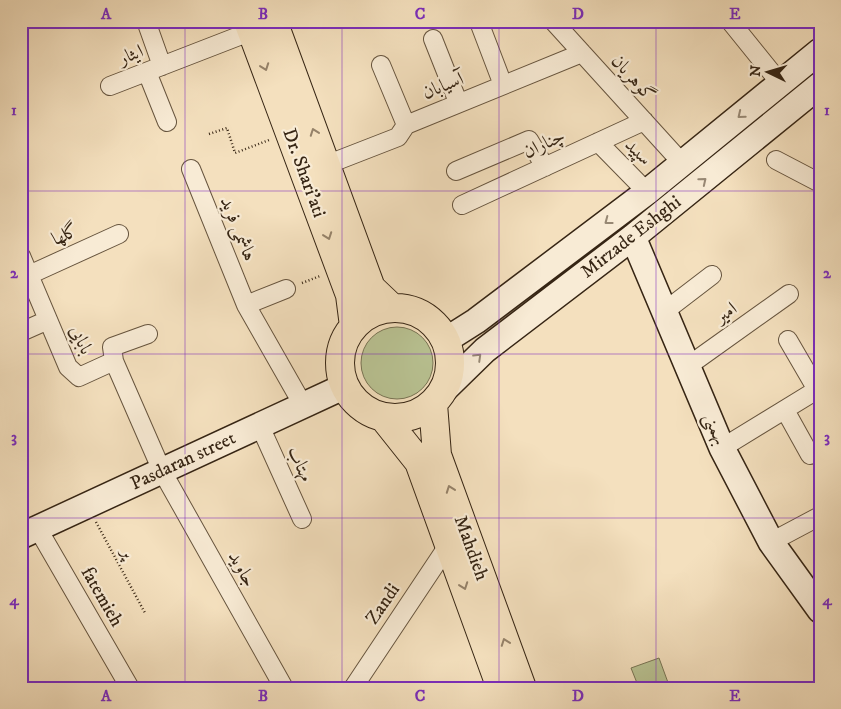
<svg xmlns="http://www.w3.org/2000/svg" width="841" height="709" viewBox="0 0 841 709" font-family="'IM FELL DW Pica',Amiri,serif">
<rect width="100%" height="100%" fill="#f4e0be"/>
<filter id="stains"><feTurbulence type="fractalNoise" baseFrequency=".004" numOctaves="4"/><feColorMatrix values="0 0 0 0 .2 0 0 0 0 .09 0 0 0 0 .02 0 0 0 .5 -.17"/></filter>
<radialGradient id="worn" r=".72"><stop offset=".6" stop-color="#630" stop-opacity="0"/><stop offset="1" stop-color="#630" stop-opacity=".3"/></radialGradient>
<!-- green -->
<path fill="#b9c393" stroke="#787454" d="M361 363a36 36 0 1 1 72 0a36 36 0 1 1-72 0Z
M659,658L670,688H639L631,668Z"/>
<g fill="none" stroke-linecap="round" stroke-linejoin="round">
<defs>
<path id="street" d="M146,21L162,66
M553,21L682,163
M730,21L780,83
M479,22L503,85
M433,39L458,102
M381,65L406,125
M147,72L167,122
M110,86L252,31
M598,142L647,192
M776,160L820,183
M326,165L398,137L406,125L582,53
M191,169L246,305L303,405
M456,171L529,140L545,167
M462,205L644,121
M21,256L68,367L79,377L114,361L162,471L284,688
M29,275L119,234
M246,305L286,289
M665,311L712,275
M21,332L48,320
M788,340L820,395
M114,361L112,347L148,334
M688,366L789,294
M785,410L810,455
M260,426L302,519
M722,448L820,388
M38,529L130,688
M771,542L820,516
M353,688L449,544"/>
<path id="secondary" d="M633,237L722,448L771,542L820,610
M446,340L476,321L647,192L820,51
M443,391L485,350L633,237L820,85
M21,536L345,386"/>
<path id="primary" d="M248,21L350,295L354,326
M273,21L371,288L391,307
M340 363a55 55 0 1 1 110 0a55 55 0 1 1-110 0Z
M433,404L437,455L522,688
M384,418L419,462L501,688"/>
</defs>
<!-- street casing -->
<use href="#street" stroke="#66543e" stroke-width="20"/>
<!-- secondary casing -->
<use href="#secondary" stroke="#362514" stroke-width="28"/>
<!-- primary casing -->
<use href="#primary" stroke="#362514" stroke-width="30"/>
<!-- path -->
<path stroke="#362514" stroke-width="2.5" stroke-dasharray="1 2.5" stroke-linecap="butt" d="M209,134L227,128L235,153L269,140
M302,283L320,276
M96,522L145,613"/>
<!-- street -->
<use href="#street" stroke="#f8ebd5" stroke-width="18"/>
<!-- secondary -->
<use href="#secondary" stroke="#f8ebd5" stroke-width="25"/>
<!-- primary -->
<use href="#primary" stroke="#f4e0be" stroke-width="28"/>
</g>
<!-- one-way arrows -->
<defs><path id="oneway-chevron" d="M-2-3.5L2.5 0L-2 3.5" fill="none" stroke-width="1.6" stroke-linecap="round" stroke-linejoin="round" transform="scale(1.25)"/></defs>
<g stroke="#958269">
<use href="#oneway-chevron" transform="translate(265 67) rotate(70)"/>
<use href="#oneway-chevron" transform="translate(314 132) rotate(-110)"/>
<use href="#oneway-chevron" transform="translate(328 236) rotate(70)"/>
<use href="#oneway-chevron" transform="translate(450 489) rotate(-110)"/>
<use href="#oneway-chevron" transform="translate(464 586) rotate(70)"/>
<use href="#oneway-chevron" transform="translate(505 642) rotate(-110)"/>
</g>
<g stroke="#978874">
<use href="#oneway-chevron" transform="translate(741 115) rotate(141)"/>
<use href="#oneway-chevron" transform="translate(703 181) rotate(-39)"/>
<use href="#oneway-chevron" transform="translate(608 221) rotate(143)"/>
<use href="#oneway-chevron" transform="translate(478 357) rotate(-44)"/>
</g>
<!-- grid -->
<path fill="none" stroke="#7b2cbf" stroke-width="1" stroke-opacity="0.55" d="M185,21V688M342,21V688M499,21V688M656,21V688M21,191H820M21,354H820M21,518H820"/>
<g text-anchor="middle" dominant-baseline="central" stroke-width="4.5" stroke-linejoin="round" paint-order="stroke">
<!-- street labels -->
<g font-size="19" fill="#362514" stroke="#f8ebd5">
<text transform="translate(131 55) rotate(-22)">ایثار</text>
<text transform="translate(633 78) rotate(48)">گوهریان</text>
<text transform="translate(443 86) rotate(-22)">آسیابان</text>
<text transform="translate(544 144) rotate(-25)">چناران</text>
<text transform="translate(638 152) rotate(45)">سپید</text>
<text transform="translate(304 173) rotate(70)">Dr. Shari'ati</text>
<text transform="translate(238 229) rotate(68)">هاشمی فرید</text>
<text transform="translate(65 235) rotate(-25)">گلها</text>
<text transform="translate(631 237) rotate(-38)">Mirzade Eshghi</text>
<text transform="translate(726 313) rotate(-35)">امیر</text>
<text transform="translate(81 340) rotate(64)">بابایی</text>
<text transform="translate(715 429) rotate(67)">بهمنی</text>
<text transform="translate(183 461) rotate(-25)">Pasdaran street</text>
<text transform="translate(300 464) rotate(66)">مهتاب</text>
<text transform="translate(471 548) rotate(70)">Mahdieh</text>
<text transform="translate(128 553) rotate(62)">پر</text>
<text transform="translate(242 569) rotate(61)">جاوید</text>
<text transform="translate(102 597) rotate(60)">fatemieh</text>
<text transform="translate(383 604) rotate(-56)">Zandi</text>
</g>
</g>
<!-- margin -->
<rect width="841" height="709" fill="none" stroke="#f4e0be" stroke-width="55"/>
<!-- north arrow -->
<g transform="translate(768 72) rotate(275)" stroke="#f8ebd5" stroke-width="4" paint-order="stroke">
<path d="M0-4L9 19L0 12L-9 19Z" fill="#362514"/>
<text y="-8" font-size="14" font-weight="bold" text-anchor="middle" fill="#362514">N</text>
</g>
<rect x="28" y="28" width="786" height="654" fill="none" stroke="#7b2cbf" stroke-width="2"/>
<g font-size="16" text-anchor="middle" font-weight="bold" fill="#7b2cbf">
<text x="106" y="19">A</text>
<text x="263" y="19">B</text>
<text x="420" y="19">C</text>
<text x="578" y="19">D</text>
<text x="735" y="19">E</text>
<text x="14" y="115">1</text>
<text x="827" y="115">1</text>
<text x="14" y="278">2</text>
<text x="827" y="278">2</text>
<text x="14" y="442">3</text>
<text x="827" y="442">3</text>
<text x="14" y="605">4</text>
<text x="827" y="605">4</text>
<text x="106" y="701">A</text>
<text x="263" y="701">B</text>
<text x="420" y="701">C</text>
<text x="578" y="701">D</text>
<text x="735" y="701">E</text>
</g>
<rect width="100%" height="100%" filter="url(#stains)"/>
<rect width="100%" height="100%" fill="url(#worn)"/>
</svg>
